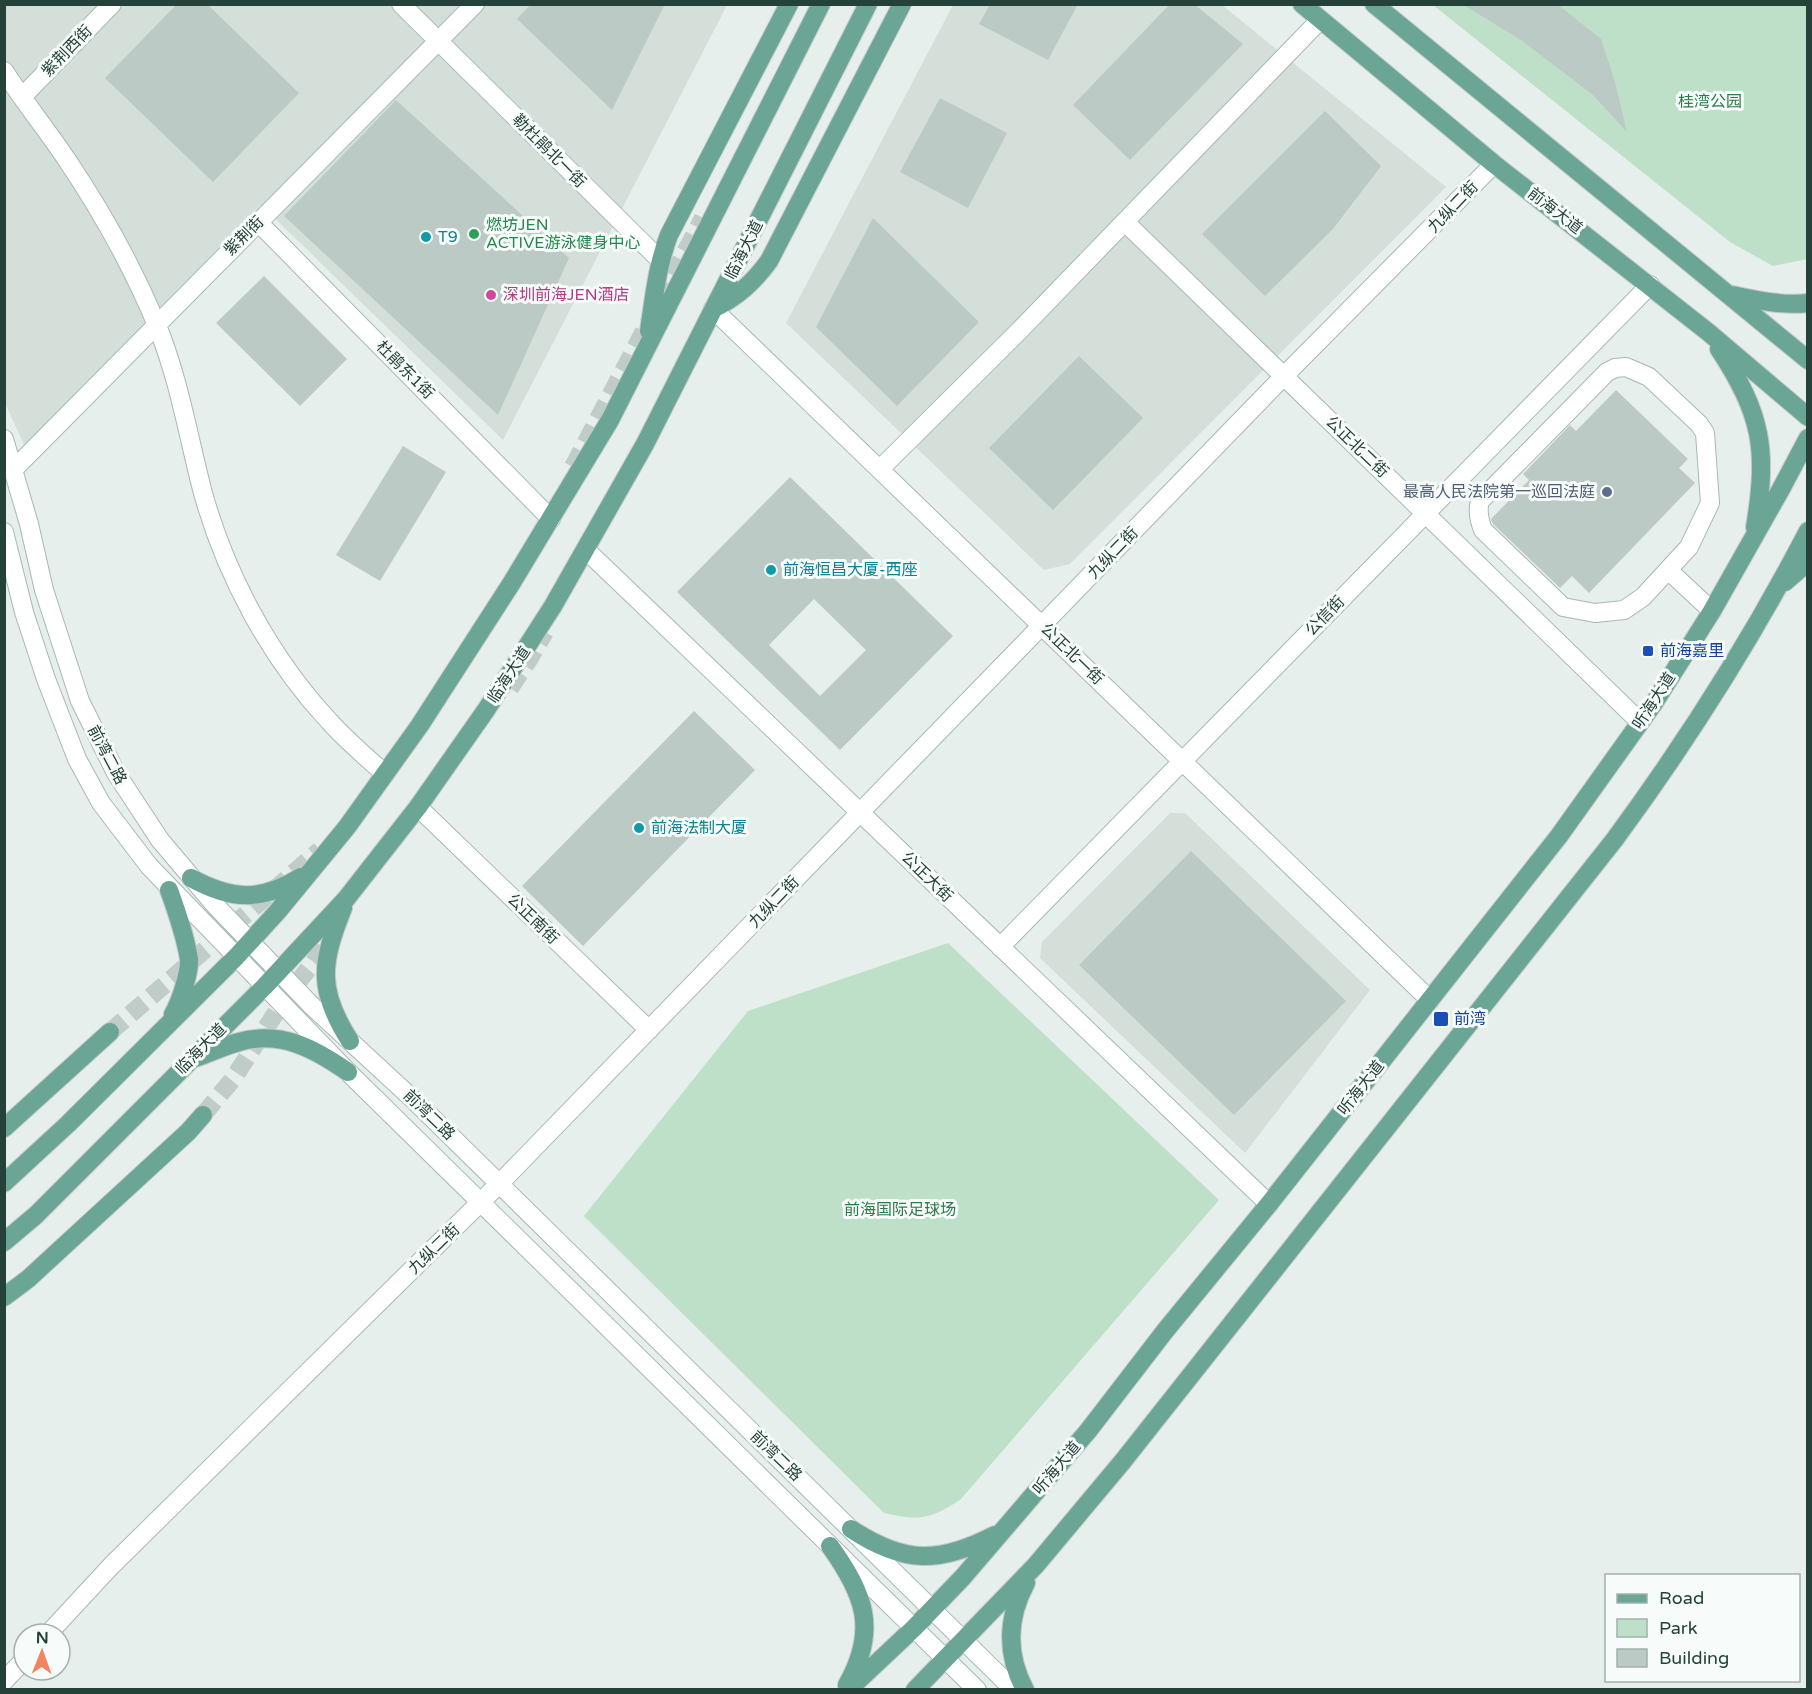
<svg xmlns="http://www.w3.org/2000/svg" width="1812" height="1694" viewBox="0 0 1812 1694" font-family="'Varela Round','Noto Sans SC',sans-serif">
<rect width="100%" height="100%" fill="#e6efeb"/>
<!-- built -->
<path fill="#d4dfda" d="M4,5H727L503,440L261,205L25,447L4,401Z
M953,5H1222L1446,187L1070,564L1044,570L786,323Z
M1170,813H1185L1370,990L1245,1153L1040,958L1042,942Z"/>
<!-- green -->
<path fill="#bfe0c8" d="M1433,5H1807V259L1773,266L1730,242Z
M948,943L1219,1200L961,1499C930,1520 920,1521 884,1513L584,1216L748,1011Z"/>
<!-- building -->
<path fill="#bbcac4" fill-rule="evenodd" d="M177,4H207L299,93L213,182L105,78Z
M531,4H665L612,110L517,19Z
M990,4H1078L1048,60L979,24Z
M1170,4H1194L1243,44L1130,160L1073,105Z
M1462,4H1557L1601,39L1615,82L1627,132L1593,95L1521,40Z
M940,98L1007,133L968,208L900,172Z
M396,100L569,258L498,415L284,216Z
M1325,111L1381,166L1333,229L1265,296L1202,234Z
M873,218L979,322L897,406L816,327Z
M264,276L347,359L300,406L216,323Z
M1079,356L1143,418L1053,510L989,448Z
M1616,390L1688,459L1679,468L1695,483L1589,593L1572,576L1560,588L1493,524L1491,519L1529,480L1523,474L1570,425L1576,431Z
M403,446L446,472L380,581L336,555Z
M790,477L953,636L840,750L677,592ZM814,599L866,650L820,696L769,645Z
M694,711L755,770L583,946L522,886Z
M1191,851L1346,1001L1234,1115L1079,965Z"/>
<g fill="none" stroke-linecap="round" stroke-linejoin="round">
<!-- major-tunnel -->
<path stroke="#bfccc8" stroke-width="18" stroke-dasharray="18 9" stroke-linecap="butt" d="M573,467L703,218
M510,688L530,658L545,632
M110,1032L320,850
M203,1115L233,1079L288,994L314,962L332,934"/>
<defs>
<path id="minor" d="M401,4L660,260
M4,71C24,102 47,130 67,160C102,212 132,266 156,323C179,378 188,436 203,493C226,576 271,659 329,721C346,740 366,757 385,774
M22,97L112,4
M258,222L551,519
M1125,222L1640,722
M713,309L1430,1000
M1626,367L1649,377L1699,424L1705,433L1710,503L1689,547L1643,597L1624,610L1595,613L1563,607L1483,530C1479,520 1477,511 1480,501L1607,372L1615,368Z
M4,439L29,524L44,590L80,701L116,773L160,840L214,904L312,1006L416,1102L1014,1690
M14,469L475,4
M880,469L1018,332L1320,20
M4,532L24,612L46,679L77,759L101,803L149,866L348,1072L977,1690
M586,550L1269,1204
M1668,570L1712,611
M418,807L649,1030
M1000,947L1650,285
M48,1634L111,1566L499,1184L1284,376L1494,164
M4,1681L24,1660"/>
<path id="major" d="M1302,4L1494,164L1708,332L1808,417
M1374,4L1808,360
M1732,295C1757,300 1782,306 1808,303
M713,309C737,297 753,283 769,261L902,4
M649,331C654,298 657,266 669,235L789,4
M1719,349C1762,414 1768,450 1755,527
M1785,582L1808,562
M191,878C231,900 261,902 301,877
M169,890C177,912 185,935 189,959C190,972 180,1003 173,1014
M343,908C321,963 317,990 350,1041
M195,1058C210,1053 224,1046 239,1042C281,1030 315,1049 348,1072
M4,1128L110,1032
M4,1183L68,1124L236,957L278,911L347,827L420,725L511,584L610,420L821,4
M4,1242L36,1215L264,987L346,899L418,807L486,710L553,606L645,444L868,4
M4,1297L28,1279L188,1132L203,1115
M851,1529C904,1564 939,1564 995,1535
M830,1546C865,1595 878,1630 847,1685
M848,1690L914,1628L963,1577L1088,1431L1165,1331L1269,1204L1559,836L1654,703L1712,611L1781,489L1808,438
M915,1690L1036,1565L1123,1461L1615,839C1687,741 1752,639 1808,531
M1025,1690C1006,1654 1007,1618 1026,1583"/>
</defs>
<!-- minor casing -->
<use href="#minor" stroke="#a8b8b2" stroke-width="20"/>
<!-- major casing -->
<use href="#major" stroke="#c2cac8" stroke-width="20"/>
<!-- minor -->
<use href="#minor" stroke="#fff" stroke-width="18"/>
<!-- major -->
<use href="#major" stroke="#6aa596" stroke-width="18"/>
</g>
<!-- markers -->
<circle fill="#2e9e5b" stroke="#f7fbf9" stroke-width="2" cx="474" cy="234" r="6"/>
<g fill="#0f9aa8" stroke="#f7fbf9" stroke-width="2">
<circle cx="426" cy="237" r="6"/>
<circle cx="771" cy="570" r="6"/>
<circle cx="639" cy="828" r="6"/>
</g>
<circle fill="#d1479c" stroke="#f7fbf9" stroke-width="2" cx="491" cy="295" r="6"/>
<circle fill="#5c6f8a" stroke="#f7fbf9" stroke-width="2" cx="1607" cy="492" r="6"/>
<g fill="#1a4fb4" stroke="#f7fbf9" stroke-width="2">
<rect x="1642" y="645" width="12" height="12" rx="3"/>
<rect x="1433" y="1011" width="16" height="16" rx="3"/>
</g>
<g text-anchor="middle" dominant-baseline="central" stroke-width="6" stroke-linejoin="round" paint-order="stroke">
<!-- street labels -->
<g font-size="16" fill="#24423a" stroke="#f7fbf9">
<text transform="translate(67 51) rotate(-46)">紫荆西街</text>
<text transform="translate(549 151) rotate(45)">勒杜鹃北一街</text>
<text transform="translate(1453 207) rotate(-46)">九纵二街</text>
<text transform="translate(1555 211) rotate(38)">前海大道</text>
<text transform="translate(244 236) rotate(-45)">紫荆街</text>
<text transform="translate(744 250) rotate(-63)">临海大道</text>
<text transform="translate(405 370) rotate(45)">杜鹃东1街</text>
<text transform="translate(1357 447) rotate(44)">公正北二街</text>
<text transform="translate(1113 553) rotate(-46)">九纵二街</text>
<text transform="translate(1325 616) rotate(-46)">公信街</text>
<text transform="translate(1072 654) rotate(44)">公正北一街</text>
<text transform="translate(509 675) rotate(-57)">临海大道</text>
<text transform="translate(1654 701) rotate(-57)">听海大道</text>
<text transform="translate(107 755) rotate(62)">前湾二路</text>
<text transform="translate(927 877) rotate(44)">公正大街</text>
<text transform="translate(774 902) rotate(-46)">九纵二街</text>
<text transform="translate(533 919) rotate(44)">公正南街</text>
<text transform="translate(201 1049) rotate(-45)">临海大道</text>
<text transform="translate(1361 1088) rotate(-52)">听海大道</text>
<text transform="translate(429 1115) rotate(44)">前湾二路</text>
<text transform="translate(434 1249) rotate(-44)">九纵二街</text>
<text transform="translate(776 1456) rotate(44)">前湾二路</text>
<text transform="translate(1057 1468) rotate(-50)">听海大道</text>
</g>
<!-- park labels -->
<g font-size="16" fill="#2d7a4b" stroke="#f7fbf9">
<text x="1710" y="102">桂湾公园</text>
<text x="900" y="1210">前海国际足球场</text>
</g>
<!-- leisure labels -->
<g font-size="16" fill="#27864d" stroke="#f7fbf9" text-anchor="start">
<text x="486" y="225">燃坊JEN<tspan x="486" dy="18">ACTIVE游泳健身中心</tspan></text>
</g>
<!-- culture labels -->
<g font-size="16" fill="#0d838f" stroke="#f7fbf9" text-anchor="start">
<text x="438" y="237">T9</text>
<text x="783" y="570">前海恒昌大厦-西座</text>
<text x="651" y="828">前海法制大厦</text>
</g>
<!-- hotel labels -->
<g font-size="16" fill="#b23c85" stroke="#f7fbf9" text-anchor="start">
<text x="503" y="295">深圳前海JEN酒店</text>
</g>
<!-- service labels -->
<g font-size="16" fill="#4e5e75" stroke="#f7fbf9" text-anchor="end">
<text x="1595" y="492">最高人民法院第一巡回法庭</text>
</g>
<!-- transit labels -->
<g font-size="16" fill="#164399" stroke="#f7fbf9" text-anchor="start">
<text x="1660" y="651">前海嘉里</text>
<text x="1454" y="1019">前湾</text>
</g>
</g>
<!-- border -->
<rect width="1812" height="1694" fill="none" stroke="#24423a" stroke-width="12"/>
<!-- legend -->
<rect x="1605" y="1574" width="195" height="108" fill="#f7fbf9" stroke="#a3b1ad" stroke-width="1.5"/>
<rect x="1617" y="1594" width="30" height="9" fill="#6aa596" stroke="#a3b1ad" stroke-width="1.5"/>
<text x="1659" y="1604" font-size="18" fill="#24423a">Road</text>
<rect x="1617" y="1619" width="30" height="18" fill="#bfe0c8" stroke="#a3b1ad" stroke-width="1.5"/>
<text x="1659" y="1634" font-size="18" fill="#24423a">Park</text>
<rect x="1617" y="1649" width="30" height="18" fill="#bbcac4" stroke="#a3b1ad" stroke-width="1.5"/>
<text x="1659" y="1664" font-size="18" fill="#24423a">Building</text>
<!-- north arrow -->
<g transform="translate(42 1652) rotate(1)"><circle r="28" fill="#f7fbf9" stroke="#a3b1ad" stroke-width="1.5"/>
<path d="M0-4.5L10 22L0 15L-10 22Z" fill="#f4845f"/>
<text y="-9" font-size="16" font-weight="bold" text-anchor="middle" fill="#24423a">N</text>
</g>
</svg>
